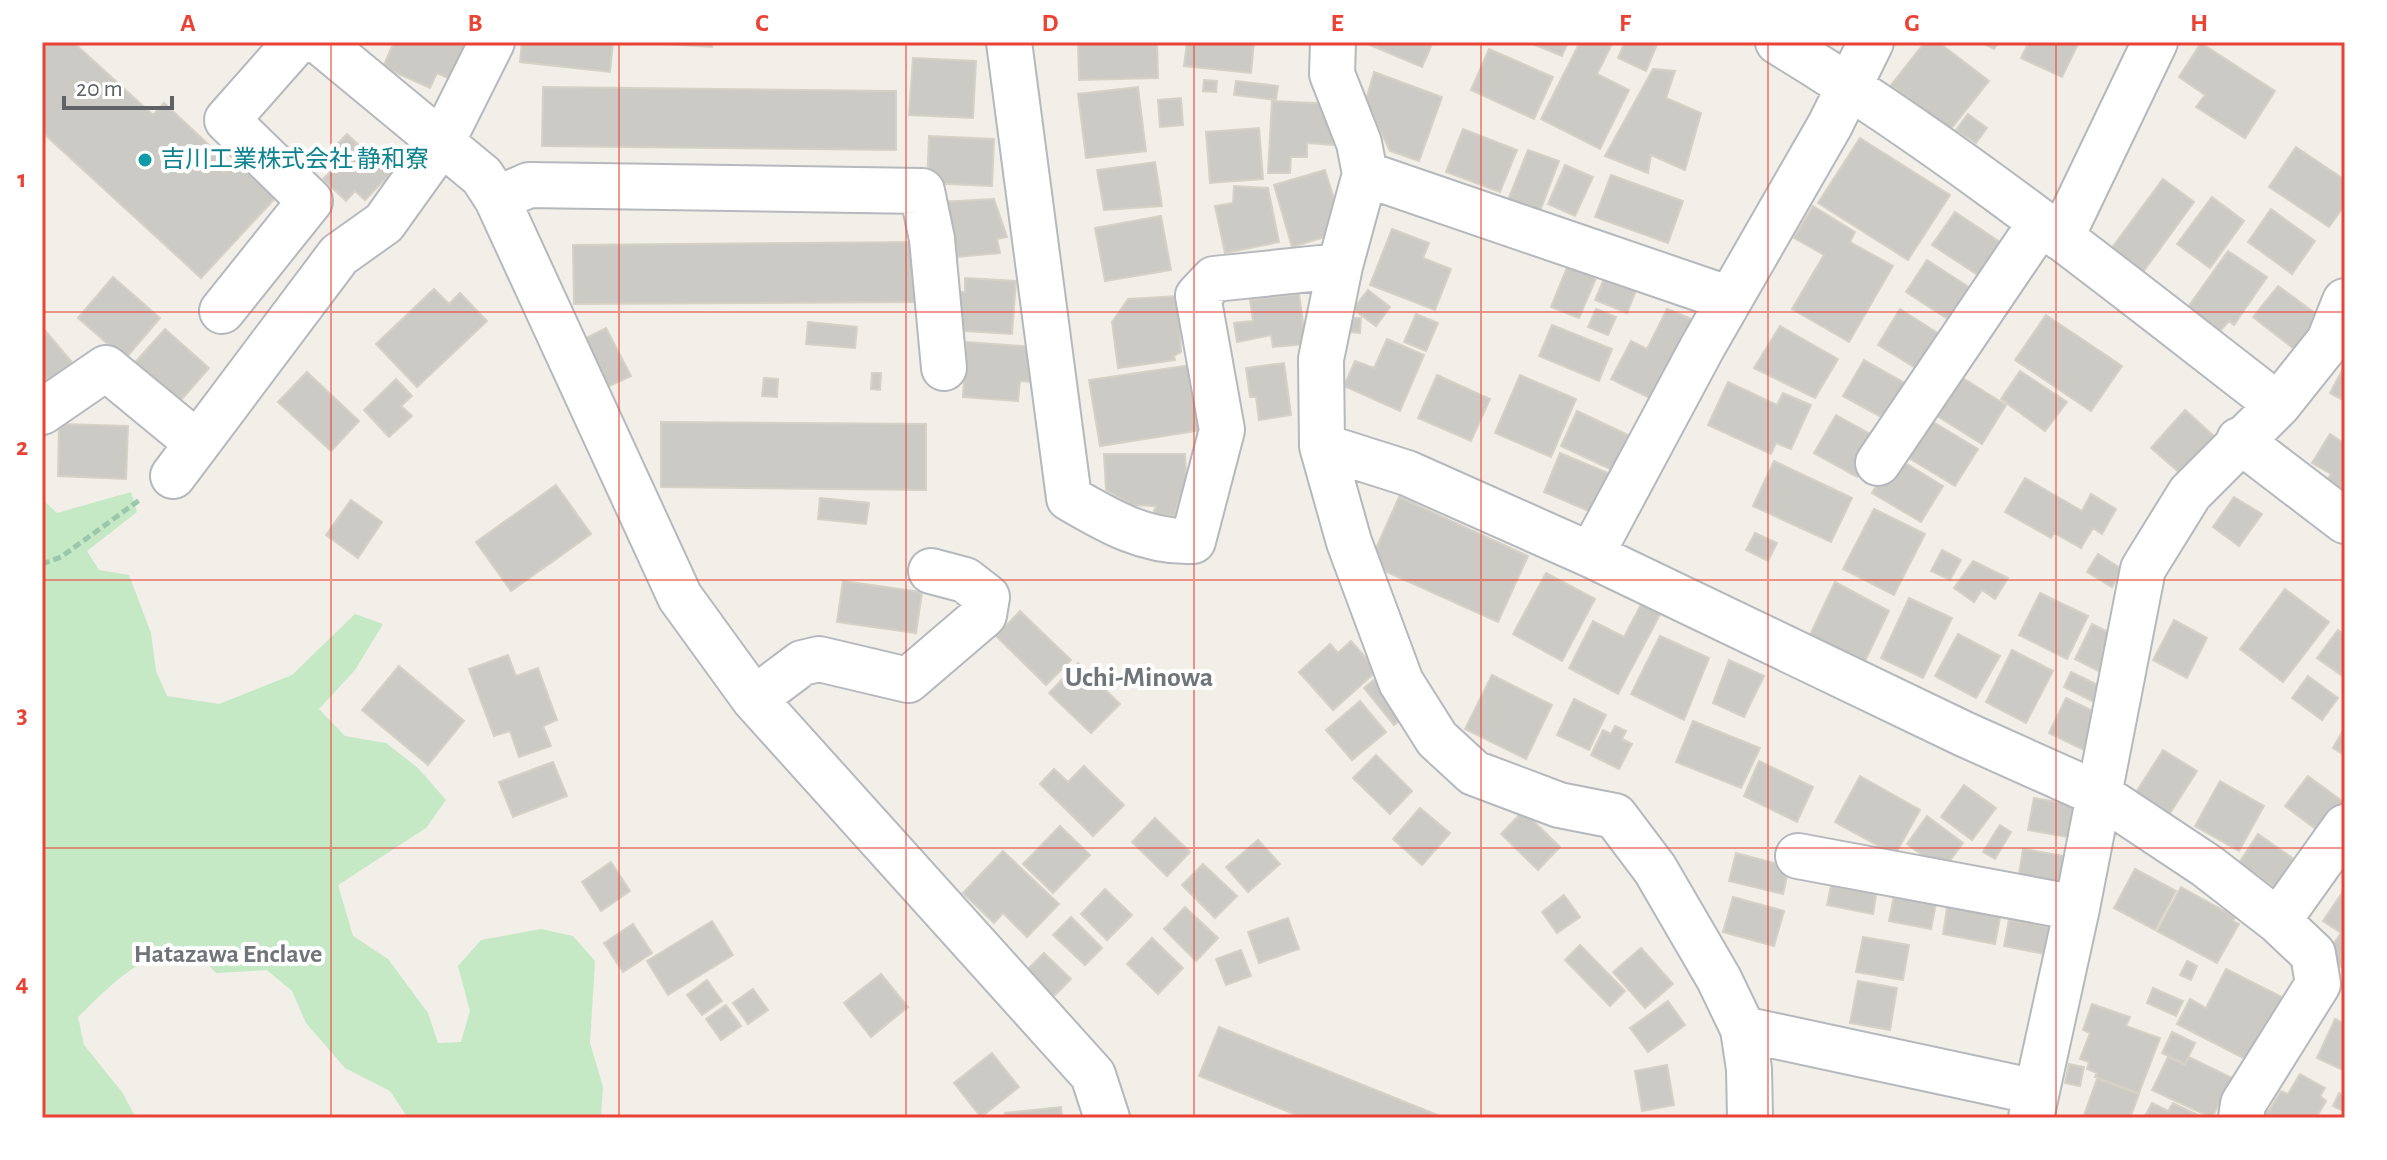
<svg xmlns="http://www.w3.org/2000/svg" width="2387" height="1160" viewBox="0 0 2387 1160" font-family="'Alegreya Sans','Noto Sans JP',sans-serif">
<rect width="100%" height="100%" fill="#f1efe8"/>
<!-- green -->
<path fill="#c5e8c5" d="M131,492L137,512L87,551L99,570L129,575L151,633L156,671L167,696L219,704L292,675L355,614L383,624L355,670L319,709L345,736L386,743L418,768L446,800L426,828L338,885L353,936L388,959L428,1013L438,1043L461,1042L470,1011L458,966L481,940L541,929L573,936L595,961L590,1043L603,1087L601,1118H408L390,1091L345,1068L306,1023L292,991L267,970L216,973C211,968 204,958 198,955C157,934 104,992 78,1017L84,1045L122,1092L136,1118H42V499L57,513Z"/>
<!-- building -->
<path fill="#cccac5" stroke="#d6d1c6" stroke-width="2" d="M48,42H73L153,115L164,103L221,156L214,164L224,173L239,156L280,193L201,278L42,132V48Z
M394,42H467L450,79L437,73L430,88L383,67Z
M522,42H613L610,72L520,62Z
M637,42H713L712,47Z
M1078,42H1157L1158,78L1079,80Z
M1187,42H1254L1251,73L1184,66Z
M1363,42H1433L1422,67Z
M1528,42H1568L1562,56Z
M1580,42H1613L1597,74L1629,90L1600,149L1541,119Z
M1625,42H1658L1646,71L1618,58Z
M1925,42H1938L1989,81L1950,130L1891,85Z
M1981,42H1999L1994,49Z
M2029,42H2079L2062,77L2021,58Z
M2201,43L2275,91L2245,138L2196,107L2205,95L2179,77Z
M1489,49L1553,77L1534,119L1471,90Z
M913,58L976,61L973,118L909,115Z
M1653,69L1675,71L1666,98L1701,113L1685,170L1651,155L1648,173L1605,156Z
M1374,72L1442,97L1419,161L1390,151L1366,100Z
M1204,80L1217,81L1216,92L1203,91Z
M1236,81L1278,86L1276,100L1234,95Z
M543,87L896,91V150L542,146Z
M1138,87L1146,151L1086,158L1078,94Z
M1181,98L1183,125L1160,127L1158,100Z
M1272,101L1335,104L1333,145L1307,143V157H1291L1290,173H1268Z
M1968,114L1987,128L1976,143L1956,130Z
M1259,128L1263,179L1210,183L1206,132Z
M1463,129L1517,150L1500,192L1446,172Z
M347,134L390,174L365,200L355,191L346,201L323,179L332,170L322,160Z
M929,136L994,139L992,186L927,183Z
M1860,138L1950,195L1908,260L1818,203Z
M2296,147L2345,180V205L2329,227L2269,187Z
M1528,150L1559,161L1540,211L1508,200Z
M1155,162L1162,206L1104,210L1097,170Z
M1565,165L1593,177L1575,216L1548,204Z
M1325,170L1344,231L1292,247L1274,185Z
M1611,175L1683,201L1668,243L1595,217Z
M2163,179L2194,202L2143,272L2111,249Z
M1234,186L1268,188L1279,242L1225,253L1215,206L1233,203Z
M2212,197L2244,221L2210,268L2177,244Z
M994,199L1007,237L997,239L1000,253L947,258L939,202Z
M1813,206L1855,232L1850,242L1893,266L1849,342L1792,309L1824,255L1794,238Z
M2271,209L2315,241L2292,274L2248,242Z
M1955,212L2000,242L1978,275L1932,245Z
M1161,216L1171,270L1105,281L1095,228Z
M1392,229L1429,243L1423,258L1451,269L1435,310L1370,285Z
M921,242V302L574,304L573,245Z
M2228,251L2267,277L2234,325L2229,321L2214,338L2183,314Z
M1927,260L1972,289L1951,321L1906,292Z
M1568,265L1597,276L1579,318L1551,307Z
M1608,270L1639,283L1627,313L1595,300Z
M113,277L160,318L125,359L78,318Z
M965,278L1016,281L1012,334L950,330L953,292H965Z
M2278,286L2319,316L2294,349L2253,317Z
M434,289L449,304L460,293L487,321L417,387L376,344Z
M1368,290L1390,307L1376,326L1353,309Z
M1299,294L1306,344L1273,347L1271,335L1237,342L1234,323L1253,321L1250,300Z
M1178,296L1181,352L1174,356L1175,360L1118,368L1112,322L1128,299Z
M1596,309L1616,317L1608,335L1588,327Z
M1667,309L1704,324L1662,404L1611,379L1631,341L1647,349Z
M1900,309L1944,337L1922,372L1878,345Z
M1416,314L1438,323L1426,351L1404,342Z
M2046,315L2122,366L2091,411L2015,360Z
M1350,318H1361L1360,333L1349,332Z
M808,322L857,327L855,348L806,344Z
M1552,325L1612,349L1599,381L1539,356Z
M1780,326L1838,359L1815,398L1754,368Z
M42,327L76,367L42,396Z
M606,328L631,376L607,387L582,340Z
M165,329L209,368L175,407L130,368Z
M1387,339L1424,355L1400,411L1344,386L1355,361L1374,368Z
M966,342L1036,347L1033,382L1020,381L1018,401L963,397Z
M1864,360L1910,386L1890,422L1843,396Z
M1284,363L1291,415L1259,420L1256,397H1250L1246,368Z
M1192,365L1202,430L1100,446L1089,380Z
M2345,365V401L2330,393Z
M2020,371L2067,402L2045,431L2001,399Z
M307,372L359,421L331,451L278,402Z
M872,373H881L880,390L871,389Z
M1437,375L1490,399L1471,441L1418,418Z
M1520,375L1576,399L1551,457L1495,433Z
M1958,375L2006,405L1982,444L1934,414Z
M764,378L778,379L777,397L762,396Z
M396,379L412,396L401,406L412,416L389,437L364,410Z
M1728,382L1777,405L1783,393L1811,405L1791,449L1776,443L1771,454L1708,425Z
M2185,410L2214,436L2180,473L2151,448Z
M1577,411L1628,435L1612,470L1561,446Z
M1836,415L1879,439L1857,477L1814,453Z
M1925,417L1978,449L1955,486L1902,454Z
M661,422L926,424V490L661,487Z
M59,424L128,426L126,479L58,476Z
M2330,434L2345,444V498L2324,485L2331,474L2312,463Z
M1560,453L1620,478L1603,517L1544,492Z
M1104,454H1185L1187,499L1179,498L1175,516L1153,514L1156,506L1132,505L1106,490Z
M1894,456L1943,486L1921,522L1872,493Z
M1774,461L1852,498L1831,542L1753,506Z
M2025,478L2082,511L2091,494L2116,509L2102,534L2093,528L2081,548L2054,533L2051,538L2005,512Z
M556,485L591,534L511,591L476,542Z
M1399,497L1528,556L1498,622L1369,564Z
M2234,497L2262,514L2239,546L2213,527Z
M820,498L869,503L866,524L818,519Z
M351,500L382,522L358,558L326,535Z
M1874,509L1925,534L1894,595L1843,569Z
M1755,533L1777,543L1768,561L1746,550Z
M1942,550L1961,560L1950,580L1931,571Z
M2098,554L2122,569L2112,587L2087,572Z
M1973,561L2008,578L1995,599L1982,590L1974,602L1954,588Z
M1546,573L1595,599L1562,661L1513,634Z
M843,581L922,592L916,633L837,622Z
M1835,582L1889,611L1864,663L1809,637Z
M2285,589L2329,622L2283,682L2240,649Z
M2040,593L2088,616L2067,659L2019,635Z
M1645,597L1664,607L1618,694L1569,668L1593,621L1624,637Z
M1909,598L1952,618L1923,678L1881,658Z
M1020,611L1071,660L1046,685L996,636Z
M2174,620L2207,638L2187,678L2153,660Z
M2092,624L2124,640L2106,675L2075,659Z
M2338,630L2345,635V669L2341,675L2317,658Z
M1958,634L2000,656L1976,698L1935,676Z
M1660,636L1709,658L1684,720L1631,694Z
M1351,641L1377,671L1333,710L1299,672L1330,644L1338,653Z
M2012,650L2053,671L2026,723L1986,702Z
M508,655L516,676L538,668L557,720L543,726L551,746L519,757L510,731L494,736L469,669Z
M1729,660L1764,676L1744,717L1713,703Z
M1078,663L1120,704L1091,733L1049,693Z
M399,666L464,721L428,765L362,710Z
M2071,672L2112,692L2104,707L2064,687Z
M1381,674L1412,711L1394,725L1364,688Z
M1492,675L1552,705L1526,759L1465,729Z
M2308,676L2338,698L2322,720L2292,698Z
M2066,698L2105,717L2088,752L2049,733Z
M1574,699L1606,715L1589,750L1557,735Z
M1360,701L1386,732L1352,760L1326,730Z
M1693,721L1760,748L1741,788L1676,762Z
M1615,726L1626,731L1622,739L1632,744L1619,769L1591,755L1603,730L1611,734Z
M2345,727V756L2333,748Z
M2163,750L2197,771L2169,815L2135,794Z
M1376,755L1412,791L1390,814L1353,778Z
M1759,761L1813,787L1797,822L1744,796Z
M553,762L567,796L513,817L499,782Z
M1084,766L1124,805L1093,836L1040,784L1054,769L1068,782Z
M1860,776L1920,810L1895,855L1835,822Z
M2308,776L2345,803L2325,836L2285,806Z
M2220,781L2264,806L2239,851L2195,826Z
M1964,785L1996,808L1972,840L1941,817Z
M2034,798L2074,805L2068,837L2028,830Z
M1420,808L1450,833L1422,865L1393,839Z
M1523,811L1560,847L1538,870L1501,834Z
M1927,816L1963,843L1943,870L1907,844Z
M1155,818L1190,852L1167,876L1132,842Z
M2000,825L2011,832L1995,859L1983,852Z
M1060,826L1090,855L1053,893L1023,864Z
M2258,834L2301,864L2282,892L2239,863Z
M1258,840L1280,864L1248,892L1226,867Z
M2023,849L2070,857L2063,889L2018,881Z
M1003,851L1059,904L1027,937L1003,913L994,923L963,893Z
M1736,853L1789,867L1783,894L1729,881Z
M611,862L630,891L601,911L582,882Z
M1203,864L1237,896L1215,918L1182,885Z
M2135,869L2176,891L2155,930L2114,908Z
M1832,881L1877,889L1873,914L1827,905Z
M2181,887L2235,917L2233,921L2239,924L2217,963L2157,931Z
M1105,889L1132,915L1107,940L1081,914Z
M1895,891L1937,898L1931,929L1889,921Z
M2342,893L2345,895V970L2325,956L2341,933L2323,921Z
M1564,895L1580,917L1557,933L1542,912Z
M1733,897L1784,911L1774,946L1723,932Z
M1948,902L2001,912L1995,944L1943,934Z
M1185,907L1218,938L1196,961L1164,929Z
M1071,917L1102,948L1085,965L1053,935Z
M1288,918L1299,949L1259,963L1248,932Z
M2009,920L2055,928L2050,955L2004,946Z
M712,921L733,955L668,995L647,961Z
M633,924L652,953L623,972L604,943Z
M1863,937L1909,945L1903,980L1856,972Z
M1152,938L1183,968L1158,994L1127,964Z
M1580,945L1625,991L1610,1006L1565,960Z
M1641,948L1673,984L1645,1008L1613,972Z
M1241,950L1251,976L1226,985L1216,959Z
M1044,953L1071,979L1053,997L1026,971Z
M2187,961L2197,966L2191,980L2180,975Z
M2226,969L2292,1002L2253,1063L2177,1024L2190,999L2206,1008Z
M881,974L908,1007L871,1037L844,1003Z
M707,980L722,1001L702,1015L687,995Z
M1858,981L1897,988L1890,1030L1850,1023Z
M2153,988L2183,1001L2176,1016L2147,1003Z
M753,989L768,1010L748,1024L733,1003Z
M1668,1001L1685,1025L1648,1052L1630,1028Z
M2092,1004L2130,1017L2126,1026L2160,1038L2139,1093L2095,1077L2097,1073L2087,1069L2089,1062L2080,1059L2090,1033L2083,1030Z
M726,1005L741,1026L721,1040L706,1019Z
M2335,1019L2345,1024V1071L2317,1058Z
M1219,1027L1445,1118H1304L1199,1076Z
M2172,1032L2195,1043L2185,1064L2162,1053Z
M992,1053L1019,1087L981,1117L954,1083Z
M2168,1057L2185,1065L2189,1057L2232,1078L2212,1118L2152,1090Z
M2069,1064L2084,1067L2080,1086L2065,1083Z
M1667,1065L1674,1105L1642,1111L1635,1071Z
M2300,1074L2325,1088L2320,1096L2326,1101L2316,1118H2259L2265,1109L2269,1111L2281,1091L2288,1094Z
M2097,1079L2139,1094L2130,1118H2083Z
M2339,1093L2345,1096V1112L2333,1106Z
M2152,1103L2168,1111L2173,1103L2204,1118H2144Z
M1061,1107L1062,1118H1006L1005,1113Z"/>
<g fill="none" stroke-linecap="round" stroke-linejoin="round">
<defs>
<path id="minor" d="M320,42L482,176L497,199L680,597L754,699L1093,1075L1107,1118
M1009,42L1069,498C1108,521 1146,543 1193,541L1222,430L1198,296L1214,279L1340,266
M1333,42L1332,74L1359,143L1365,174L1340,266L1321,359L1322,446L1349,542L1401,682L1437,739L1474,773L1559,805L1615,816L1655,869L1719,979L1743,1029L1749,1069L1750,1118
M1778,42C1955,149 2115,279 2278,405
M1365,174L1730,299
M497,199L529,185L922,191L932,239L944,368
M2061,238L2155,42
M222,311L310,201L227,120L296,42
M42,412L106,368L197,443
M2239,440L2345,521
M1322,446L1407,473L1591,555L1964,734L2100,795L2207,866L2278,921L2313,954L2318,984L2243,1104L2241,1118
M1878,463L2041,222
M173,476L339,255L384,223L442,142L492,42
M1591,555L1703,346L1830,125L1871,42
M754,699L802,663L819,659L908,680L984,615L987,597L965,580L931,571
M1798,856L2077,908
M2278,921L2345,827
M1743,1029L2036,1092
M2031,1118L2077,908L2143,569L2190,493L2278,405L2329,341L2345,301"/>
</defs>
<!-- minor casing -->
<use href="#minor" stroke="#b5b8bc" stroke-width="48"/>
<!-- path -->
<path stroke="#9cc7a9" stroke-width="5" stroke-dasharray="8 4" stroke-linecap="butt" d="M42,564L61,557L141,499"/>
<!-- minor -->
<use href="#minor" stroke="#fff" stroke-width="44"/>
</g>
<!-- grid -->
<path fill="none" stroke="#ea4335" stroke-width="2" stroke-opacity="0.55" d="M331,42V1118M619,42V1118M906,42V1118M1194,42V1118M1481,42V1118M1768,42V1118M2056,42V1118M42,312H2345M42,580H2345M42,848H2345"/>
<!-- markers -->
<circle fill="#0f9aa8" stroke="#fff" stroke-width="3" cx="145" cy="160" r="8"/>
<g text-anchor="middle" dominant-baseline="central" stroke-width="8" stroke-linejoin="round" paint-order="stroke">
<!-- culture labels -->
<g font-size="24" fill="#0d838f" stroke="#fff" text-anchor="start">
<text x="161" y="160">吉川工業株式会社 静和寮</text>
</g>
<!-- neighbourhood labels -->
<g font-size="26" font-weight="bold" fill="#70757a" stroke="#fff">
<text x="228" y="954">Hatazawa Enclave</text>
</g>
<!-- quarter labels -->
<g font-size="28" font-weight="bold" fill="#70757a" stroke="#fff">
<text x="1139" y="678">Uchi-Minowa</text>
</g>
</g>
<!-- border -->
<rect width="2387" height="1160" fill="none" stroke="#ffffff" stroke-width="88"/>
<!-- scale -->
<path d="M64 96v12h108v-12" fill="none" stroke="#5f6368" stroke-width="4"/>
<text x="76" y="96" font-size="24" fill="#5f6368" stroke="#ffffff" stroke-width="6" paint-order="stroke">20 m</text>
<rect x="44" y="44" width="2299" height="1072" fill="none" stroke="#ea4335" stroke-width="3"/>
<g font-size="26" text-anchor="middle" font-weight="bold" fill="#ea4335">
<text x="188" y="31">A</text>
<text x="475" y="31">B</text>
<text x="762" y="31">C</text>
<text x="1050" y="31">D</text>
<text x="1337" y="31">E</text>
<text x="1625" y="31">F</text>
<text x="1912" y="31">G</text>
<text x="2199" y="31">H</text>
<text x="22" y="187">1</text>
<text x="22" y="455">2</text>
<text x="22" y="723">3</text>
<text x="22" y="991">4</text>
</g>
</svg>
